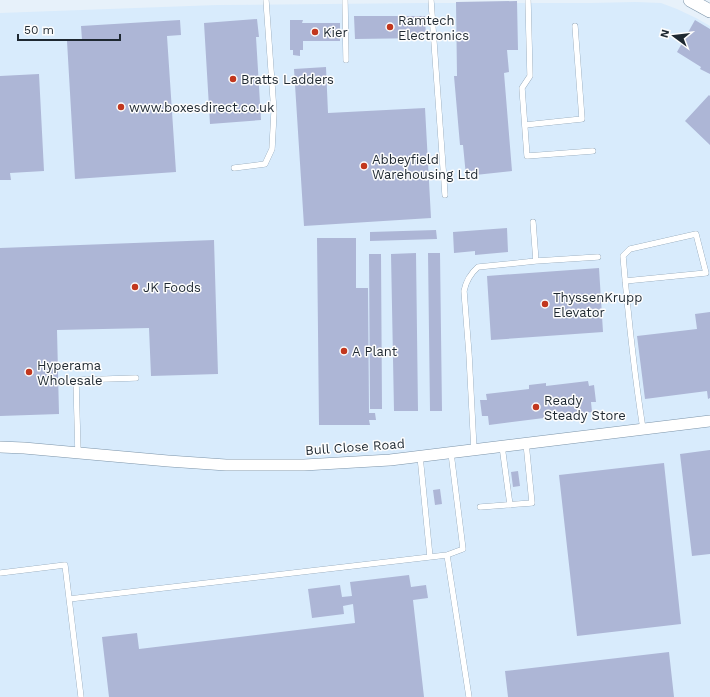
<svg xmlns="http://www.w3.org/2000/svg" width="710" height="697" viewBox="0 0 710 697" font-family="'Work Sans',sans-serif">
<rect width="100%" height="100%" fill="#e7f1fa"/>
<!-- built -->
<path fill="#d8ebfc" d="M635,2L661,3L677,9L696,18L710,26V697H0V13L217,5L425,3H591Z"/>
<!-- building -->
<path fill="#adb6d6" d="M517,1L518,50H507L509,72L504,73L512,171L466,176L463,145H460L454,76H457L456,2Z
M354,16H425L426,38L355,39Z
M257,19L259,37H256L261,120L210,124L204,23Z
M180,20L181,35L167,36L176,172L75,179L67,41L82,40L81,26Z
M290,20H303L302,23H340V41H303V50H300V56L293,55V50H290Z
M695,20L710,29V74L700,69L701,67L677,52Z
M326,67L328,113L425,108L431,218L304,226L294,69Z
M39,74L44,171L10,173L11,180H0V76Z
M709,95L710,96V145L685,121Z
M507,228L508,252L475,255V251L454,253L453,232Z
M436,230L437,239L370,241V232Z
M317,238H356V288H368L369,413H375L376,420H369L370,425H319Z
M214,240L218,374L151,376L149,328L57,330L59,414L0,416V248Z
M416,253L418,411H394L391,254Z
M428,253H440L442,411H430Z
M369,254H381L382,409H370Z
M599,268L603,332L491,340L487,276Z
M710,312V398L708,399L707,391L645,399L637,336L697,329L695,314Z
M588,381L589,386L594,385L596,402H591L592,412L489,425L488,416H482L480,400H487L486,394L529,389V385L546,383V386Z
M710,450V554L692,556L680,454Z
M664,463L681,624L577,636L559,475Z
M518,471L520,486L513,487L511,472Z
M440,489L442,504L435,505L433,490Z
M409,575L411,587L426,585L428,598L413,600L424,697H109L102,637L137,633L139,649L355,623L353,604L343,606L344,614L312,618L308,589L340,585L342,597L352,596L350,582Z
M669,652L674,697H508L505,671Z"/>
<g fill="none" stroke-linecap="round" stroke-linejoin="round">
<defs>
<path id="service" d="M345,0L346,60
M431,0L445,195
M528,0L530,76L522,88L527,156L593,151
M525,125L582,119L575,26
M234,168L265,164L272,149L274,112L266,0
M533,222L536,261
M625,281L706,273L696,234L630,249L623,256C628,314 634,372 643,429
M502,446L510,505
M474,450L469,354L464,291C466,281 470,274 478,267L536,261L598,257
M78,453L76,380L136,378
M420,456L430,557
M480,507L532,503L526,443
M447,555L469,697
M0,573L65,565L81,697
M69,599L447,555L463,549L451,453"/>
<path id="minor" d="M0,447L24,448L168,461L226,465H304L390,460L710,421"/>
<path id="tertiary" d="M690,0L710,11"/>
</defs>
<!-- service casing -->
<use href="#service" stroke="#7c94a9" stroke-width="6"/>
<!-- minor casing -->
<use href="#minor" stroke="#7c94a9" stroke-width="12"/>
<!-- tertiary casing -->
<use href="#tertiary" stroke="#7c94a9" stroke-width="14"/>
<!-- service -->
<use href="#service" stroke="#fff" stroke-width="5.5"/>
<!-- minor -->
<use href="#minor" stroke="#fff" stroke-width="11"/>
<!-- tertiary -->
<use href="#tertiary" stroke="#fff" stroke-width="13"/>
</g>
<!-- markers -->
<g fill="#c2371e" stroke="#fdfdfd" stroke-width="1.5">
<circle cx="390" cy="27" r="4"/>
<circle cx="315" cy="32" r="4"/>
<circle cx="233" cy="79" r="4"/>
<circle cx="121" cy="107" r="4"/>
<circle cx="364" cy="166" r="4"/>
<circle cx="135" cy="287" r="4"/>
<circle cx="545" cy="304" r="4"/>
<circle cx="344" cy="351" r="4"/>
<circle cx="29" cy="372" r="4"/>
<circle cx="536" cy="407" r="4"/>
</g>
<g text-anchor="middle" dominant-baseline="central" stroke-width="3" stroke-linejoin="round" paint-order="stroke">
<!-- poi labels -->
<g font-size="13" fill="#1e2831" stroke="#fdfdfd" text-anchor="start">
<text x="398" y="20">Ramtech<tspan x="398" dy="15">Electronics</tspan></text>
<text x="323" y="32">Kier</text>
<text x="241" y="79">Bratts Ladders</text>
<text x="129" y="107">www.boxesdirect.co.uk</text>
<text x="372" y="159">Abbeyfield<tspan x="372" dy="15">Warehousing Ltd</tspan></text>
<text x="143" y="287">JK Foods</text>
<text x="553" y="297">ThyssenKrupp<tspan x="553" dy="15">Elevator</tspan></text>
<text x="352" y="351">A Plant</text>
<text x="37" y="365">Hyperama<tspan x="37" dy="15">Wholesale</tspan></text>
<text x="544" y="400">Ready<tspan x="544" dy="15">Steady Store</tspan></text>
</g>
<!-- street labels -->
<g font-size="13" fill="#1e2831" stroke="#fdfdfd">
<text transform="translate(355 447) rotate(-4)">Bull Close Road</text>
</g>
</g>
<!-- north arrow -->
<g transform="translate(674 36) rotate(285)" stroke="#fdfdfd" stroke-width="3" paint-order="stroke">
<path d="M0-3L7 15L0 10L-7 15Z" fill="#1e2831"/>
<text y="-6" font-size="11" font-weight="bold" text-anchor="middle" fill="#1e2831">N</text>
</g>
<!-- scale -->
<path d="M18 34v6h102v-6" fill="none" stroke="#1e2831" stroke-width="2"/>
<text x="24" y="34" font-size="12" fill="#1e2831" stroke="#fdfdfd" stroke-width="3" paint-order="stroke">50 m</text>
</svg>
